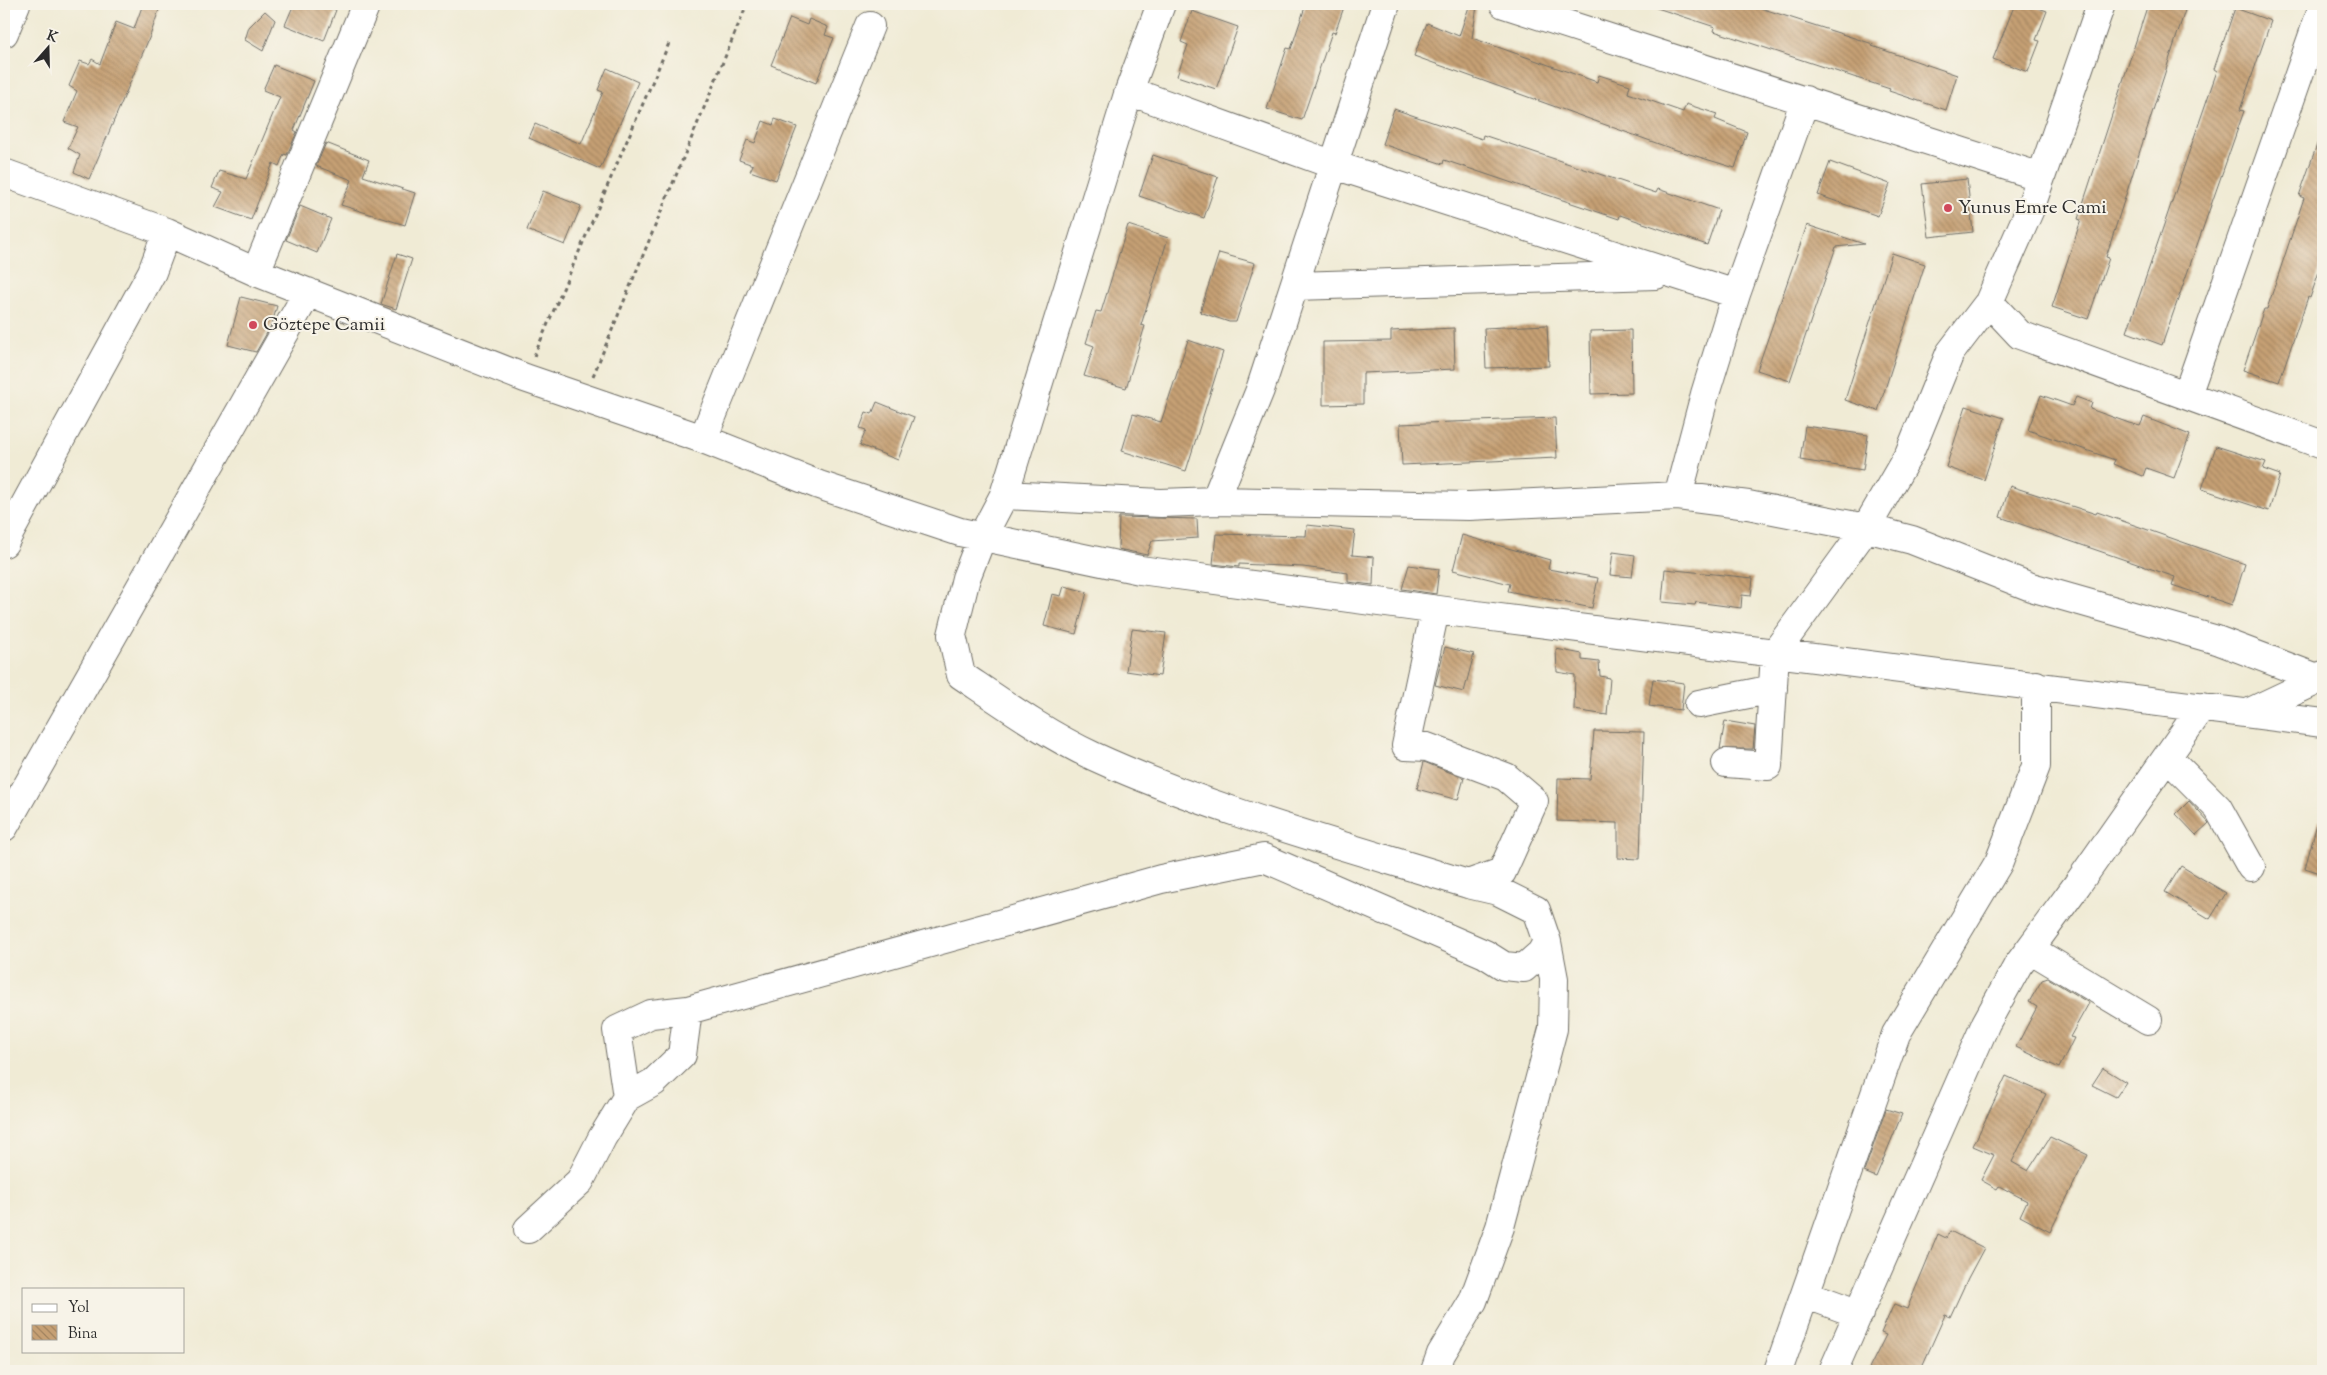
<svg xmlns="http://www.w3.org/2000/svg" width="2327" height="1375" viewBox="0 0 2327 1375" font-family="'Sorts Mill Goudy',serif">
<defs>
<pattern id="building-back-hatch" width="6" height="6" patternUnits="userSpaceOnUse" patternTransform="scale(1.25)"><rect width="6" height="6" fill="#c6a074"/><path d="M-1 5l2 2M0 0l6 6M5-1l2 2" fill="none" stroke="#a1835f"/></pattern>
</defs>
<rect width="100%" height="100%" fill="#f7f3e8"/>
<filter id="ink" filterUnits="userSpaceOnUse"><feTurbulence type="fractalNoise" baseFrequency=".02" numOctaves="2"/><feDisplacementMap in="SourceGraphic" scale="10" xChannelSelector="R" yChannelSelector="G"/><feConvolveMatrix kernelMatrix="1 2 1 2 8 2 1 2 1" color-interpolation-filters="sRGB"/></filter>
<filter id="wash" filterUnits="userSpaceOnUse"><feTurbulence type="fractalNoise" baseFrequency=".0096" numOctaves="4" result="noise"/><feDisplacementMap in="SourceGraphic" scale="20" xChannelSelector="R" yChannelSelector="G"/><feGaussianBlur stdDeviation="1.12" result="paint"/><feColorMatrix in="noise" values="0 0 0 0 0 0 0 0 0 0 0 0 0 0 0 0 0 1.4 0 .05"/><feComposite in="paint" operator="in"/></filter>
<g filter="url(#wash)">
<rect width="100%" height="100%" fill="#f0ebd5"/>
<g id="blocks">
<!-- building -->
<path fill="url(#building-back-hatch)" d="M143,4H161L150,36L89,179L74,172L80,155L68,148L78,127L64,122L77,91L69,86L80,61L89,64L92,59L100,64L116,22L134,29Z
M294,4H321L336,10L324,41L285,25Z
M1306,4H1345L1335,33L1332,32L1302,120L1267,109L1287,48L1291,49Z
M1470,4L1477,6L1472,38L1597,82L1599,75L1630,85L1628,93L1683,112L1686,104L1717,114L1715,119L1747,132L1735,168L1670,148L1414,56L1427,23L1459,36Z
M1655,4H1748L1873,44L1872,46L1957,75L1946,110L1889,91L1890,89L1714,31L1715,27L1654,7Z
M2015,4H2028L2047,11L2036,40L2040,41L2028,72L1993,59Z
M2148,4H2187L2106,257L2109,258L2088,319L2052,307L2081,220L2078,219Z
M2235,8L2271,21L2240,110L2244,111L2162,345L2127,332L2217,71L2214,69Z
M265,11L275,20L263,51L245,40L249,27Z
M1192,11L1238,27L1216,89L1177,76L1188,45L1181,42Z
M790,18L807,25L809,19L828,27L825,35L834,38L816,83L771,65Z
M274,65L314,81L294,130L297,132L287,155L284,154L279,166L273,163L251,220L215,207L223,192L212,188L219,171L246,179L280,97L263,90Z
M607,68L638,82L600,169L529,138L535,124L581,144L603,92L598,90Z
M1394,109L1482,139L1483,135L1656,193L1658,189L1719,210L1707,245L1620,215L1619,219L1444,160L1443,164L1382,144Z
M775,119L797,127L776,180L750,171L753,165L739,160L747,140L755,143L763,121L773,125Z
M2321,133L2323,134V260L2310,298L2308,297L2279,382L2243,370L2264,309H2267L2304,198L2299,196Z
M326,143L369,160L363,176L415,193L405,225L341,205L352,180L316,166Z
M1153,155L1218,177L1204,218L1139,196Z
M1830,162L1890,184L1878,216L1818,195Z
M1967,179L1973,232L1929,237L1922,184Z
M543,191L581,206L565,245L527,230Z
M300,206L331,219L317,253L286,240Z
M1128,225L1168,238L1141,325L1145,326L1126,388L1084,376L1094,346L1086,343L1096,311L1101,312Z
M1807,225L1864,244L1836,247L1790,381L1757,370Z
M1219,253L1255,263L1236,322H1229L1200,312Z
M1892,253L1925,264L1878,411L1845,400Z
M397,254L412,259L396,309L381,304Z
M241,297L277,306L272,324L256,352L228,345Z
M1547,325L1549,366L1486,368L1484,328Z
M1454,328L1455,369L1363,373V404L1323,405V342L1391,341V331Z
M1631,330L1632,393L1591,394L1590,331Z
M1188,340L1223,352L1186,471L1122,451L1133,414L1161,422Z
M2041,395L2072,406L2076,397L2092,403L2090,409L2129,423L2140,426L2144,417L2190,435L2174,478L2146,468L2143,476L2113,464L2115,460L2028,430Z
M877,402L914,417L898,460L860,445L866,430L860,428L866,412L872,414Z
M1966,406L2004,418L1984,480L1946,467Z
M1555,418L1557,458L1402,465L1400,424Z
M1805,426L1868,435L1863,470L1800,460Z
M2216,446L2266,462L2263,469L2280,475L2269,511L2202,489Z
M2010,486L2096,514L2097,512L2245,564L2232,605L2172,585L2175,577L2000,517Z
M1119,517L1197,519L1198,538L1152,541L1147,555L1118,549Z
M1307,525L1355,530L1352,555L1374,557L1373,585L1348,582V573L1303,567L1239,564V567L1213,564L1216,534L1306,536Z
M1462,535L1550,560L1548,569L1598,578L1592,608L1508,591L1510,584L1453,570Z
M1613,552L1635,555L1632,577L1610,575Z
M1409,565L1439,569L1436,594L1402,589Z
M1665,569L1753,578L1751,596L1742,595L1741,608L1696,602L1695,605L1662,602Z
M1064,586L1087,592L1076,634L1044,626L1052,594L1061,596Z
M1132,629L1166,633L1160,676L1126,671Z
M1445,647L1474,654L1464,692L1435,685Z
M1556,649L1582,654V660L1599,662L1600,676L1610,678L1607,715L1574,710L1575,675L1557,672Z
M1653,679L1684,683L1681,710L1649,706Z
M1725,721L1755,726L1753,749H1720Z
M1594,731L1644,732L1640,859L1618,858V823L1557,821L1558,778L1590,779Z
M1424,762L1464,778L1458,800L1417,789Z
M2189,801L2209,823L2196,835L2176,814Z
M2318,820H2323V874L2305,868Z
M2181,866L2226,893L2210,919L2165,892Z
M2048,978L2089,1003L2070,1037L2074,1038L2059,1068L2016,1047L2037,1007L2029,1002L2042,980Z
M2103,1068L2126,1082L2116,1097L2092,1085Z
M2006,1076L2046,1094L2012,1162L2028,1171L2050,1137L2088,1155L2050,1232L2020,1216L2027,1201L1999,1186L1997,1189L1981,1180L1994,1155L1973,1146Z
M1886,1109L1902,1114L1876,1177L1864,1172Z
M1950,1231L1984,1248L1968,1278L1950,1317L1945,1315L1920,1371H1868L1886,1335L1881,1333L1894,1304L1907,1309L1938,1234L1946,1238Z"/>
</g>
</g>
<g filter="url(#ink)">
<use href="#blocks" fill-opacity="0" stroke="#706e66" stroke-width="1"/>
<g fill="none" stroke-linecap="round" stroke-linejoin="round">
<defs>
<path id="minor" d="M1504,4L2041,177
M4,33L16,4
M1129,91L1334,165L1736,294
M4,173L167,232L256,272L525,378L703,439L819,485L960,532L1140,570L1461,613L2323,723
M256,272L366,4
M1295,286L1656,275
M1989,302L2020,335L2323,445
M2187,395L2323,6
M703,439L870,26
M1004,495L1161,503L1215,501L1469,506L1678,496L1748,505L1866,528L1912,540L2031,587L2217,640L2320,679
M1678,496L1705,394L1736,294L1805,100
M1215,501L1260,390L1386,4
M4,543L152,272L167,232
M1435,610L1406,746L1427,747L1506,777L1534,801L1502,872L1468,884
M1699,704L1773,689
M2248,713L2320,679L2323,675
M2167,757L2218,808L2251,867
M1726,763L1768,766L1775,653L1866,528L1909,454L1950,353L1989,302L2030,209L2101,4
M4,827L308,292
M2030,949L2148,1020
M627,1097L654,1082L682,1055L688,1010L1161,879L1264,858L1485,954L1504,966L1524,968L1541,953L1547,942L1536,910L1498,891L1468,884C1342,845 1213,811 1093,756C1046,734 1004,704 961,675L952,635L966,578L982,537L1004,495L1129,91L1161,4
M528,1229L580,1181L602,1138L627,1097L617,1030L651,1014L688,1010
M1805,1294L1859,1314
M1435,1371L1441,1354L1473,1301L1500,1227L1553,1029L1554,979L1547,942
M1778,1371L1896,1034L1999,862L2036,766V685
M1833,1371L1986,1023L2018,965L2077,885L2202,707"/>
</defs>
<!-- minor casing -->
<use href="#minor" stroke="#706e66" stroke-width="30"/>
<!-- path -->
<path stroke="#706e66" stroke-width="3" stroke-dasharray="4 4" stroke-linecap="butt" d="M534,356L670,41
M593,376L747,4"/>
<!-- minor -->
<use href="#minor" stroke="#fff" stroke-width="28"/>
</g>
</g>
<!-- markers -->
<g fill="#d1495b" stroke="#f7f3e8" stroke-width="2">
<circle cx="1948" cy="208" r="5"/>
<circle cx="253" cy="325" r="5"/>
</g>
<g text-anchor="middle" dominant-baseline="central" stroke-width="4" stroke-linejoin="round" paint-order="stroke">
<!-- poi labels -->
<g font-size="19" fill="#2b2b2b" stroke="#f7f3e8" text-anchor="start">
<text x="1958" y="208">Yunus Emre Cami</text>
<text x="263" y="325">Göztepe Camii</text>
</g>
</g>
<!-- margin -->
<rect width="2327" height="1375" fill="none" stroke="#f7f3e8" stroke-width="20"/>
<!-- legend -->
<rect x="22" y="1288" width="162" height="65" fill="#f7f3e8" stroke="#a5a39c"/>
<rect x="32" y="1304" width="25" height="8" fill="#ffffff" stroke="#a5a39c"/>
<text x="68" y="1312" font-size="15" fill="#2b2b2b">Yol</text>
<rect x="32" y="1325" width="25" height="15" fill="url(#building-back-hatch)" stroke="#a5a39c"/>
<text x="68" y="1338" font-size="15" fill="#2b2b2b">Bina</text>
<!-- north arrow -->
<g transform="translate(48 48) rotate(20)" stroke="#f7f3e8" stroke-width="4" paint-order="stroke">
<path d="M0-4L9 19L0 12L-9 19Z" fill="#2b2b2b"/>
<text y="-8" font-size="14" font-weight="bold" text-anchor="middle" fill="#2b2b2b">K</text>
</g>
</svg>
